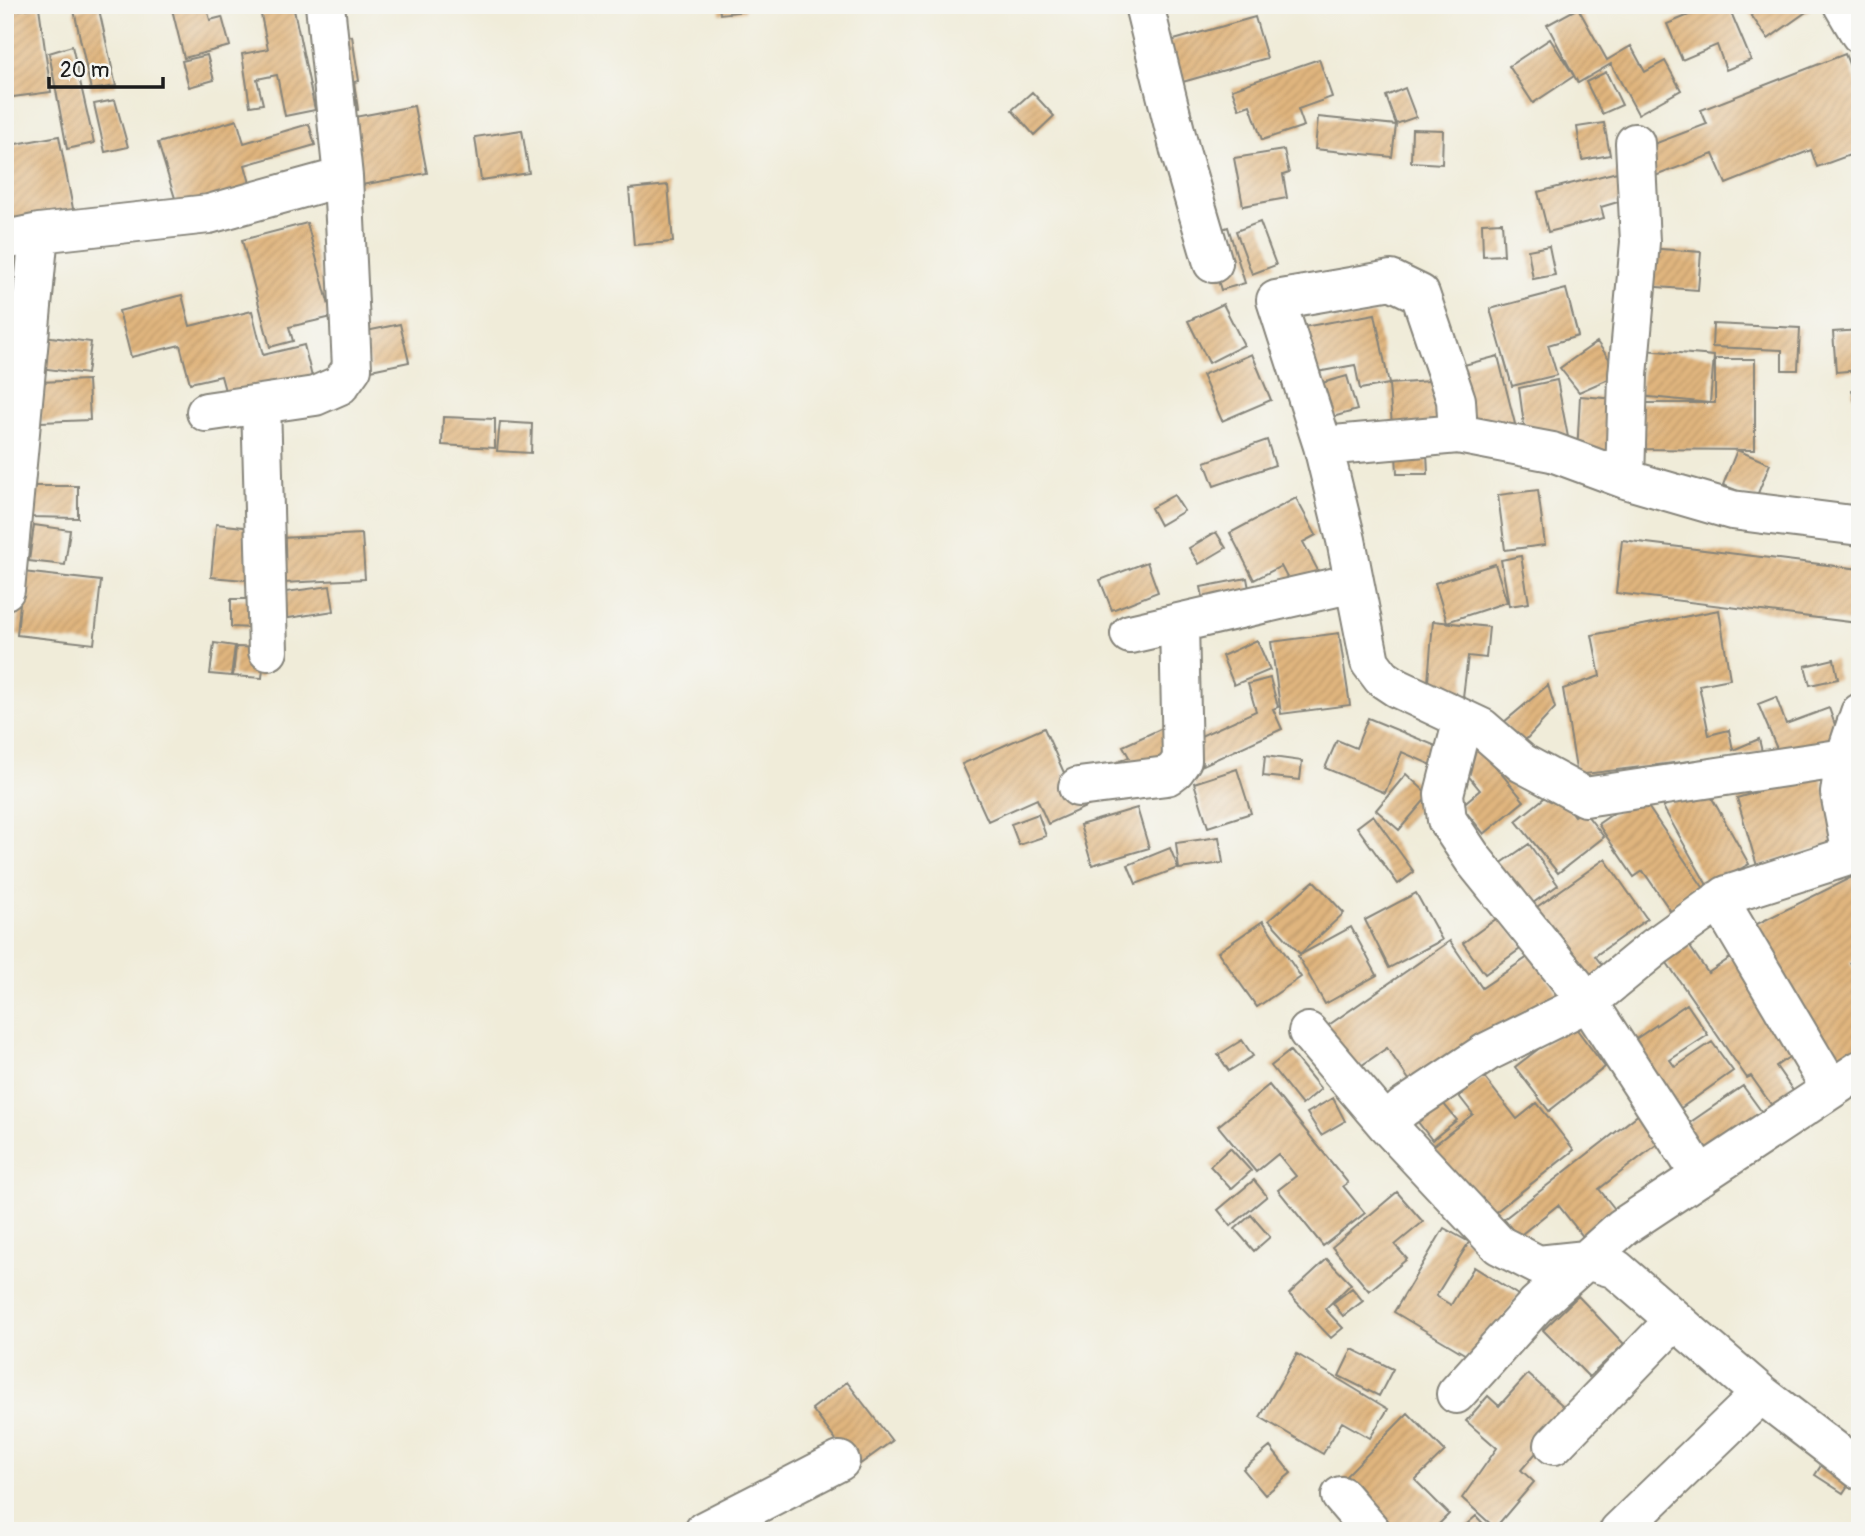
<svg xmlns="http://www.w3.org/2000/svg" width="1865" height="1536" viewBox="0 0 1865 1536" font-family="Pangolin,sans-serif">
<defs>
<pattern id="building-hatch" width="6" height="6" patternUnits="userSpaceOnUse" patternTransform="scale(1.75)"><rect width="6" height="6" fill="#e0b57e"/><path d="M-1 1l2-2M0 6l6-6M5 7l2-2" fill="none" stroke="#c09b6c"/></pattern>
</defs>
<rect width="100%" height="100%" fill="#f6f6f2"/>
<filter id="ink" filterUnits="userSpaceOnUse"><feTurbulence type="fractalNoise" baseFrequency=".0143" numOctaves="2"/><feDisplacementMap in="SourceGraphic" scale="14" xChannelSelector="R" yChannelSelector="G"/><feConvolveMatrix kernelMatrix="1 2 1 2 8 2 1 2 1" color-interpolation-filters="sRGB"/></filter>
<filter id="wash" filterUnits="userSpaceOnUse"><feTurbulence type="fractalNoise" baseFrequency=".00686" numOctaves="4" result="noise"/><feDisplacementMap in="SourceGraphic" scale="28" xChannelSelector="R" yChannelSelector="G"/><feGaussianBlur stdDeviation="1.57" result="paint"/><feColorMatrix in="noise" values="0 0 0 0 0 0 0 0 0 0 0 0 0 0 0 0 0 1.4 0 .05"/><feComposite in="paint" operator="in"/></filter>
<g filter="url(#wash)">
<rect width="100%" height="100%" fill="#f0ecd9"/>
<g id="blocks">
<!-- building -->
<path fill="url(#building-hatch)" d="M98,5L116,86L91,90L74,10Z
M171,5H206L210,20L222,17L230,46L184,58Z
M259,5H293L315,110L285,116L277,75L257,79L263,104L250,106L242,54L268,49Z
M719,5H745V11L720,14Z
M1713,5H1728L1751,60L1726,70L1717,45L1682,60L1667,24Z
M1744,5H1816L1768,39Z
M39,7L51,92L5,98V12Z
M1578,8L1607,60L1631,46L1645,72L1665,61L1681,90L1638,114L1611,64L1578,83L1547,25Z
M1255,17L1267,58L1158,89L1146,48Z
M352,36L359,81L354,82L358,110L343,112L332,39Z
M1550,39L1574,76L1533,103L1509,66Z
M72,46L94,143L67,149L49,53Z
M1845,54L1860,91V157L1858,152L1817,167L1811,150L1726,184L1713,154L1650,178L1638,150L1707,124L1701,110Z
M207,55L214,80L189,87L182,61Z
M1319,59L1332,97L1298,109L1304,126L1262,140L1250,105L1239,109L1232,89Z
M1606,72L1622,105L1602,114L1586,82Z
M1405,88L1416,117L1396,124L1386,96Z
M1032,92L1054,116L1034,135L1012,110Z
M115,100L128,147L105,152L94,104Z
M414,106L427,173L356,186L344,119Z
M1318,117L1396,125L1392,157L1315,149Z
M237,120L244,143L309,124L315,145L245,165L251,187L178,208L158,143Z
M1604,123L1610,155L1582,160L1577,127Z
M1412,129L1443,130L1442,164L1411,162Z
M522,130L529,173L481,180L475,137Z
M59,136L75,219L5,231V146Z
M1284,150L1289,173L1283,175L1287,198L1243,206L1234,158Z
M1621,171L1628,199L1601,207L1604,218L1548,232L1538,192Z
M668,185L673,242L634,245L629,189Z
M1260,222L1276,265L1252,274L1236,231Z
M1502,222L1504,255L1483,256L1482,223Z
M307,223L332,317L289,327L293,341L270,347L242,240Z
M1228,227L1245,283L1221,290L1204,235Z
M1549,246L1555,275L1533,279L1528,250Z
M1647,248L1701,252L1698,290L1644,286Z
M1566,289L1578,336L1548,345L1557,375L1512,386L1490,309Z
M182,295L190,326L252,311L263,355L304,345L312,377L227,398L221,376L190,383L180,345L131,357L119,311Z
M1223,304L1244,345L1209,363L1188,321Z
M1375,314L1389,384L1360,389L1355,365L1306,374L1298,328Z
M400,324L409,362L371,370L362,332Z
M1713,324L1800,328L1798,370H1782V350L1712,347Z
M1860,330V370L1836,372L1833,332Z
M43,336L91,342L87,374L39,368Z
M1597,342L1620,374L1579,392L1560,368Z
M1644,350L1714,356L1710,403L1640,396Z
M1252,354L1271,400L1222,421L1202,375Z
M1498,356L1519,440L1467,430L1453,368Z
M1715,359H1755V450L1633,449L1632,403H1715Z
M1347,376L1357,410L1326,419L1315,385Z
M88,380L90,420L41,422L39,382Z
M1443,380L1446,422L1392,426L1389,384Z
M1557,380L1568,437L1526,440L1519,388Z
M1860,388V418H1859L1852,390Z
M1580,396L1616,399L1613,458L1577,455Z
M443,417L495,419V448L442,445Z
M500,422L532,424L531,453L497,451Z
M1267,440L1275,465L1214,486L1205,462Z
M1737,450L1770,464L1756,498L1723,485Z
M1427,452L1428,474H1397L1396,453Z
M31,486H78V518L31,517Z
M1538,490L1545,545L1505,550L1498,495Z
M1174,495L1184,511L1160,525L1151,508Z
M1296,498L1316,535L1303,542L1324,582L1297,597L1281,566L1254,580L1230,533Z
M216,524L261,529L256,581L211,577Z
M34,525L70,530L65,565L29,561Z
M1216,532L1226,548L1199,564L1189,548Z
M362,534L365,579L283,583L280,538Z
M1622,540L1860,569L1858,623L1616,593Z
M1521,556L1529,603L1509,606L1501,560Z
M1147,562L1158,592L1112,610L1100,580Z
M1495,564L1507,602L1447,622L1435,583Z
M23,572L101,581L94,644L17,635Z
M1247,578L1255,620L1209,629L1201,587Z
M330,586L334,611L282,619L278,593Z
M231,599H253V628L231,627Z
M1719,610L1730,679L1699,685L1709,735L1729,730L1733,750L1759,739L1762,752L1577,775L1563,689L1600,676L1592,635Z
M1433,621L1489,627L1486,658L1468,656L1463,697L1427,694Z
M1339,633L1350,705L1281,714L1271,642Z
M1257,640L1270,670L1234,685L1222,656Z
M214,643L235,646L231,676L210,674Z
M236,647L265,648L262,678L233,676Z
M1834,659L1838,679L1810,685L1805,666Z
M1270,678L1278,707L1273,709L1282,729L1177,777L1172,768L1048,824L1037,799L988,821L962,764L1044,728L1069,784L1129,757L1123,746L1191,715L1201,736L1256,711L1248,684Z
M1548,685L1555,708L1521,745L1503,723Z
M1776,697L1786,724L1829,708L1841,742L1780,756L1758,704Z
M1368,718L1441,748L1434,766L1402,752L1385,793L1325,768L1337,740L1356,748Z
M1477,744L1524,801L1484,834L1461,806L1480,790L1456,761Z
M1265,756L1302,761L1300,780L1263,776Z
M1237,769L1251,813L1208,827L1194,783Z
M1820,773L1840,842L1757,866L1737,798Z
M1406,774L1429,795L1399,830L1376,810Z
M1704,784L1749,864L1708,887L1663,807Z
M1554,790L1574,816L1582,809L1604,837L1558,873L1516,821Z
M1640,795L1707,893L1674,916L1643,871L1634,877L1598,824Z
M1137,808L1149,848L1092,865L1080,825Z
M1038,814L1046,836L1019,845L1011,824Z
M1373,815L1414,872L1398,884L1357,827Z
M1219,837L1223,863L1179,869L1176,843Z
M1529,844L1558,885L1519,913L1490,871Z
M1170,848L1178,868L1136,884L1128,865Z
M1605,859L1647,919L1595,956L1606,970L1587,983L1534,909Z
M1860,873V956L1850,962L1860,978V1054L1830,1071L1745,930Z
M1314,881L1344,913L1300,954L1269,920Z
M1416,893L1442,940L1389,968L1365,920Z
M1500,916L1523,947L1485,974L1463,943Z
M1263,921L1301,977L1257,1007L1218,952Z
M1351,927L1377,975L1325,1004L1298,956Z
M1450,941L1482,988L1531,955L1563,1001L1414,1087L1387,1048L1352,1072L1323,1029Z
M1688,944L1708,973L1736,954L1801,1049L1776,1066L1796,1095L1775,1110L1751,1076L1747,1078L1665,960Z
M1687,1004L1708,1035L1670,1060L1675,1067L1712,1042L1733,1071L1671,1115L1624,1047Z
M1572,1023L1605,1067L1549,1111L1515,1067Z
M1242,1040L1253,1056L1229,1071L1218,1055Z
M1290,1051L1321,1089L1302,1105L1271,1066Z
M1484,1077L1517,1119L1537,1103L1574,1150L1488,1218L1432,1147L1473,1114L1459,1096Z
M1269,1085L1348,1183L1343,1186L1365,1213L1323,1246L1278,1190L1296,1176L1278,1154L1256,1172L1218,1126Z
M1743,1086L1764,1115L1703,1158L1682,1128Z
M1333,1098L1345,1121L1321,1135L1307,1113Z
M1443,1103L1457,1120L1432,1140L1418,1122Z
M1639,1114L1660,1142L1599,1189L1622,1218L1589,1244L1558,1205L1518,1237L1504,1219Z
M1230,1148L1251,1171L1231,1189L1210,1166Z
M1254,1180L1267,1196L1231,1226L1218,1210Z
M1397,1192L1423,1222L1395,1245L1407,1259L1369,1291L1332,1247Z
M1251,1215L1270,1237L1254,1251L1235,1229Z
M1444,1228L1469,1242L1436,1296L1451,1305L1474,1267L1518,1295L1478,1362L1394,1312Z
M1327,1259L1351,1284L1325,1309L1343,1328L1331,1338L1289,1294Z
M1352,1288L1363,1301L1343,1316L1333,1303Z
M1578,1296L1624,1344L1589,1377L1543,1330Z
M1352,1349L1393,1369L1379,1396L1339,1376Z
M1297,1354L1388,1409L1370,1438L1342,1422L1323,1454L1260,1417Z
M1528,1374L1571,1413L1521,1470L1534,1482L1495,1528L1462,1498L1497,1448L1466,1421L1488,1396L1499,1406Z
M847,1382L892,1441L856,1467L812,1409Z
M1408,1413L1445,1451L1415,1480L1449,1514L1432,1531H1387L1340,1482Z
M1270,1447L1291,1473L1265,1495L1243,1469Z
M1824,1461L1852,1479L1843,1493L1815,1475Z
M1476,1516L1490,1531H1459Z"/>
</g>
</g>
<g filter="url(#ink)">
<use href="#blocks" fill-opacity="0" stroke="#86847a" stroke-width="2"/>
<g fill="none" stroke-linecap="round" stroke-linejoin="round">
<defs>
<path id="minor" d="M1144,5L1180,151L1213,263
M1843,5L1860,34
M39,233L209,214L343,177
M5,240L39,233L5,590
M261,404L268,651
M206,412L315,396L340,385L352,368L343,177L325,5
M1323,446L1276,300L1391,280L1420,294L1456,400L1458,434
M1625,479L1628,375L1640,242L1635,143
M1130,634L1354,583
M1463,719L1444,794L1447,820L1473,859L1588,1002L1701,1176
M1845,758L1585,797L1522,763L1482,728L1397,688L1382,678L1370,662L1346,540L1323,446L1458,434L1552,452L1625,479L1732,510L1860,526
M1078,787L1167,776L1175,770L1182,760L1179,623
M1719,900L1831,1089
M1308,1032L1386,1124
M1456,1394L1536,1305L1623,1227L1860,1070
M1761,1394L1616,1269L1586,1260L1538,1265L1499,1245L1386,1124L1403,1108L1487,1052L1588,1002L1655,947L1727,895L1852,855L1840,793L1845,758L1860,713
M1554,1445L1675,1320
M1341,1496L1371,1531
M704,1531L840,1461
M1619,1531L1761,1394L1860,1470"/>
</defs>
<!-- minor casing -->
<use href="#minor" stroke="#86847a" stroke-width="42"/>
<!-- minor -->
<use href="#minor" stroke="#fff" stroke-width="38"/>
</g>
</g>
<!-- margin -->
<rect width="1865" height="1536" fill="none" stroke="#f6f6f2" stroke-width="28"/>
<!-- scale -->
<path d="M49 77v10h114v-10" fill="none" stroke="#1c1c1c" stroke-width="3.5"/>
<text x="60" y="77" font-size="21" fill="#1c1c1c" stroke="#f6f6f2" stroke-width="5" paint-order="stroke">20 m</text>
</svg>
